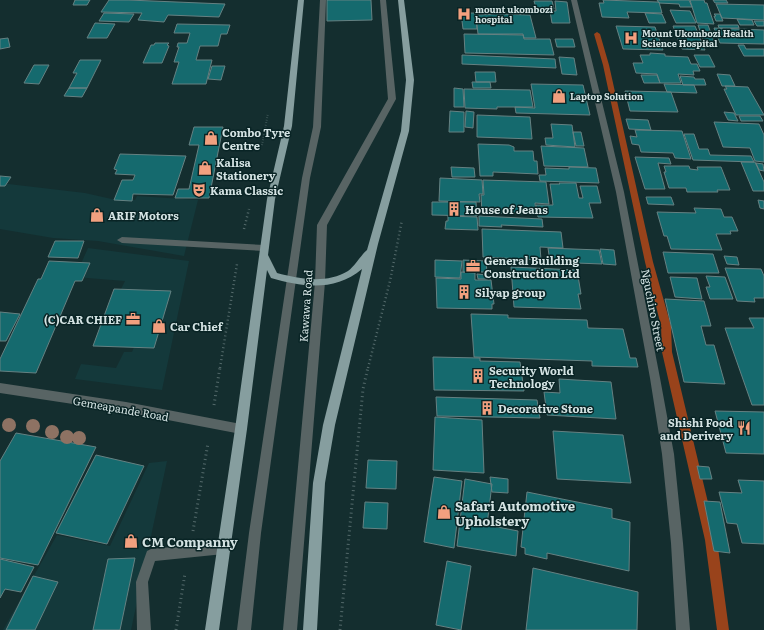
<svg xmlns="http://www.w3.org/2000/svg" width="764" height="630" viewBox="0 0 764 630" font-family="Literata,serif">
<rect width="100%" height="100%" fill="#142e2f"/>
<!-- built -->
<path fill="#14393b" d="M0,183L85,193L116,200H135L137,196L198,200L184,256L98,241L53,238L0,229Z
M88,248L189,261L162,390L75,379L81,364L116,368L124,352H132L154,301L117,297L125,281L75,277Z
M167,461L131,630H3L57,535L110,546L149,463Z"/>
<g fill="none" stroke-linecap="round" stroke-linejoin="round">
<!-- stream -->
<path fill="#99431b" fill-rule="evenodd" d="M597,32L600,34L609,65L653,262L671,326L672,352L717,540L729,630H717L705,540L662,352L661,326L645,262L603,65L594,34Z"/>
</g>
<!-- building -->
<path fill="#156a6e" stroke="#658182" d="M75,0H90L87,5H73Z
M109,0H128L225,4L219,17L168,15L164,22L138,20L142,13L101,12Z
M327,0H371L372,20L327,21Z
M603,0L657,2H659L662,13L627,12L629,18L602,17L599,3H604Z
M657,0H689L692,7H680L679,4L659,3Z
M690,0H704L705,3H707L714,24L697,23Z
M713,0H726L728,3H715Z
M534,1H552L554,9L536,8Z
M555,1L567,2L570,23H552L550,11H556Z
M716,4L764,5V20L722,18Z
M670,10L690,11L696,23H676Z
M104,13L134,14L129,22L99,21Z
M461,13H475L477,29H463Z
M645,13L662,14L666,23H649Z
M497,14L530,15L536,38H524L523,34H478L476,15Z
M714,14H720L723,21H716L714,16H716Z
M737,19L752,20L754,25H740Z
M754,21H764V26H757Z
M95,23L115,24L107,38H87Z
M177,24L230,25L227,34H221L218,46H200L196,60H212L206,84H172L179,62H174L179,47H177L178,43H187L190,33H174Z
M698,25H708L716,47L705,46Z
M718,25H738L739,28H719Z
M616,26L655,27L663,50L623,49Z
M673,26H695L705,50L682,49Z
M714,28L764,30V44L720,43Z
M464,34L523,35L524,39H550L554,55L465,53Z
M8,38L10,47L0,49V39Z
M555,39H573L575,47H557Z
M155,43H169L167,45L169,46L162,63H143L151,45H154Z
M738,45H744L746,49H764V56H744Z
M650,53L665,54V56L688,57L691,64H697L700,71H693L694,75L678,74L681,83H660L657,74L636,73L633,63H643L640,55H650Z
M462,55L555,59L556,68L462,64Z
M694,55H709L715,67H700Z
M559,57L574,58L577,75L562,74Z
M80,60H101L87,88H69L77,73H73Z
M34,65H49L39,84L24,83Z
M212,66H225L221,80L208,79Z
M475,72H495L496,82H476Z
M717,74L730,75L735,86H722Z
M641,75H657L660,83H644Z
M680,76L694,77L695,79H704L706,85H683Z
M472,82H490L491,88H473Z
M531,84L583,85L590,115L516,113L515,107L535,108Z
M664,84L694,85L697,93L667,92Z
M725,86L748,87L764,115H736L724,89H727Z
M69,88H87L82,97L64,96Z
M454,88L463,89L464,107H454Z
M464,89L530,90L533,107H497V109L465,108Z
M625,91L671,92L678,112L630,111Z
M450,111L464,112V132H449Z
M466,111L474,112L473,128L465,127Z
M724,112L734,113L738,121L728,120Z
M477,115L530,117L532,139L477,137Z
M739,116H760L763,121H741Z
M626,119L648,120L651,130L629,129Z
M714,122L759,124L764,135V162L755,161L750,148L723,147Z
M551,124L572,125L575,147L546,145L545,138H553Z
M194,127H223L209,198H175L178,189H189L199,145H189Z
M635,130L682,131L691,159L675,158L673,153L641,152L639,145L632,144L630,136L637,137Z
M573,132H581L584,146H576Z
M684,134H694L699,149H708L710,155L751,156L754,162L693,160Z
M478,144L509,145L514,147V151H533L534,161H537L538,174L493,172V176H480Z
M541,146L584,148L588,167L544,166Z
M120,154L186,156L173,195L133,194L132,201L114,200L122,180H133L135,175L115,174L117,170L114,169Z
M635,157L669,158L671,164L658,163L665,189H645Z
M741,162H755L764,182V191H753Z
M756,163L763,164L764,171L759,170Z
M664,166H689L690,169L698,170L697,167H721L730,190H717L718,192H687L686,188H669L664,172H666Z
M451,167L474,168L475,177H452Z
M569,167L596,168L599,183L540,181L539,175H546L545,168L569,169Z
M0,176L11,177L5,186H0Z
M440,178L482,180L483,194H479L480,202L439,201Z
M483,180L546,182L549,204L535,203L536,214L482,213L481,195H484Z
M559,183H576L579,198H583L580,186H597L601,203H589L593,218L538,217L536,205H553L550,184H560Z
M646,197H671L674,205L648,204Z
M758,200L764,201V209L760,208Z
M432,202H476L477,216L432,215Z
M694,208L721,209L724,217H732L738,231H730L731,234H716L722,250L671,249L667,236H664L657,212L696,213Z
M448,216L477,217L478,230L445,229L446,221H448Z
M479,216L542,219L543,227L501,225L502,227L479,226Z
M482,229L561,232L563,248L540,247L541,260L483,257Z
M55,241H84L78,258L48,257Z
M548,248L599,250L602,264L550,262Z
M600,249L614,250L616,265L603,264Z
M663,252L713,254L719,273H668Z
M724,256L737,257L739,265L727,264Z
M435,260L462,261L460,278L435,277Z
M463,260L486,261L487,272H463Z
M49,261L90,263L82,281H75L36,373L0,371V359L38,279H41Z
M511,267L577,270L581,294H578L581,309L514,307Z
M725,268L761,269L764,276V298H754L755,302L737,301Z
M461,272L475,273V280H491L494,304H492V309L437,308L436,278L461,279Z
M477,274L487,275L488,279H478Z
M706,276L725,277L733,299H710L706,287H710Z
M670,277L697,278L702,299L675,297Z
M114,289L171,291L154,348L93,346Z
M665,299L704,301L711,326H701L706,345H714L725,384L684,382Z
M0,312L20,314L6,341H0Z
M471,314L508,315V318L587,320L588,328L623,329L630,358H636L638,367L592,366V361L474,357Z
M749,318H764V405H752L725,328H754Z
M433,357L480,358V361L520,362L524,391L434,390Z
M559,379L611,382L616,419L547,415L544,392L560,393Z
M436,397L537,400L540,418L437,416Z
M715,411L764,412V454L726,453Z
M435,417L482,420L484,473L433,470Z
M553,431L623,435L631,483L557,479Z
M16,433L96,447L38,565L0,558V461Z
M96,455L144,466L107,544L56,533Z
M368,460L397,461L396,489L366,488Z
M697,466L709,467L712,479H700Z
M434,477L462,481L454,548L424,542Z
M490,477L508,479V493L492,492Z
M465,479L492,484L487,525L518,531L516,556L457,546Z
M738,480L764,481V544L742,543L737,524L727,523L719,492L742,493Z
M527,492L612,509V518L630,522L629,571L547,553V559L525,554V548L521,547Z
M704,501L720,502L730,553L714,551Z
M365,502L388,503L387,529L363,528Z
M135,558L120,630H93L108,559Z
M0,559L34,567L21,592L5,589L0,598Z
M447,561L471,566L461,630L436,625Z
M533,568L638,592L637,630H526Z
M33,576L58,582L35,630H6Z"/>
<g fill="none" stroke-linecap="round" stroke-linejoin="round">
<!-- path-far2 -->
<path stroke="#546a6b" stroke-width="2" stroke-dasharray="0.5 2" stroke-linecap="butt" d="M262,145L268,113"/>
<!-- path-far1 -->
<path stroke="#546a6b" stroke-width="2.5" stroke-dasharray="1 3" stroke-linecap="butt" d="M244,229L249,209
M220,368L237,264
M368,368L390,281L402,220"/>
<!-- path -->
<path stroke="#546a6b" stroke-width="3" stroke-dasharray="1 3.5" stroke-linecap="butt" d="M214,405L220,367
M193,531L208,443
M176,630L185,573
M340,630L363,389L368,367"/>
<!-- minor -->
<path fill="#586464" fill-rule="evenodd" d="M320,0H326L321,127L310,178L261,533L251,630H237L249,533L302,178L313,127Z
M380,0H386L396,99L327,225L325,282L297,630H283L315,282L317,225L388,99Z
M571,0H577L624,192L660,378L674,454L683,543L690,630H676L671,543L662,454L650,378L616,192Z
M122,237L264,245L269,248L264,251L122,243L117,240Z
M0,383L126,402L241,424L245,426L247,429L245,432L241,434L126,412L0,393Z
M224,542L228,544L230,548L228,552L224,554L155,561L148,582L151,630H137L136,582L147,551L151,549Z"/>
<!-- major -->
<path fill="#869e9f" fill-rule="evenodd" d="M298,0H304L292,126L275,199L268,255L277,273C299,279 327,284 348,271C356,265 360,256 367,250L401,131L406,80L398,0H404L414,80L409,131L378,244L335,425L325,483L317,630H303L313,483L323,425L362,269C335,292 302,287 271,278L267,270L247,429L219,630H205L235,429L267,199L284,126Z"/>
</g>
<!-- trees -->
<g fill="#8e7263">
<circle cx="9" cy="425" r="7"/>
<circle cx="33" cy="426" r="7"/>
<circle cx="52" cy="432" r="7"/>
<circle cx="67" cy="437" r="7"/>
<circle cx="79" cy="438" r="7"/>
</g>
<!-- icons -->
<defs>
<symbol id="hospital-bare" viewBox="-9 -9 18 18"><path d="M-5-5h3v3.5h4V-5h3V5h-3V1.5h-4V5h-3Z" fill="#f2a07f" stroke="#092425" stroke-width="2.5" paint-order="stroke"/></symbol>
<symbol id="shop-bare" viewBox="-9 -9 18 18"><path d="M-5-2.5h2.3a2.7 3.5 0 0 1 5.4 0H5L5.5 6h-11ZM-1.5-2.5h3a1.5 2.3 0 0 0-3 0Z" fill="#f2a07f" stroke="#092425" stroke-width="2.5" paint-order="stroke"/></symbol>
<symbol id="theatre-bare" viewBox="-9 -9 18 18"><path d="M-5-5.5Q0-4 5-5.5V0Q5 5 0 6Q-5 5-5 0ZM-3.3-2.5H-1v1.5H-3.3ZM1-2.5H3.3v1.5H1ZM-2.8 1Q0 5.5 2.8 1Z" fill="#f2a07f" stroke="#092425" stroke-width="2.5" paint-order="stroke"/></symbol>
<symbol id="building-bare" viewBox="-9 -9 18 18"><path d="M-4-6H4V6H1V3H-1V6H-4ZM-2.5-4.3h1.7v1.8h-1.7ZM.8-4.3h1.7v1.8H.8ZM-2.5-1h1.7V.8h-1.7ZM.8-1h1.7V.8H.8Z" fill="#f2a07f" stroke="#092425" stroke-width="2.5" paint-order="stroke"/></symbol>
<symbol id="office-bare" viewBox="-9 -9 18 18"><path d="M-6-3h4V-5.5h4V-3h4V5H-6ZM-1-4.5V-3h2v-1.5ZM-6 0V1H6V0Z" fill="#f2a07f" stroke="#092425" stroke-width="2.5" paint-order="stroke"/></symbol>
<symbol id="restaurant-bare" viewBox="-9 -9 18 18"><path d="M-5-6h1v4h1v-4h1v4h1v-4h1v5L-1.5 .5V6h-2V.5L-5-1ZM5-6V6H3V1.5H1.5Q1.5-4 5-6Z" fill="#f2a07f" stroke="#092425" stroke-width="2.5" paint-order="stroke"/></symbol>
</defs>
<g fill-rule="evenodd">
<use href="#hospital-bare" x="454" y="4" width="20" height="20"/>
<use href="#hospital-bare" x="621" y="28" width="20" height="20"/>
<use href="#shop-bare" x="549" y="86" width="20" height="20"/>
<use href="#shop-bare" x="201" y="128" width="20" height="20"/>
<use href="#shop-bare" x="195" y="158" width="20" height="20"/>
<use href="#theatre-bare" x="189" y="180" width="20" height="20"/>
<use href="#building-bare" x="444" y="199" width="20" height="20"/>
<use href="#shop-bare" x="87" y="205" width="20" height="20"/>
<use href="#office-bare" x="463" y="256" width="20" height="20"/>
<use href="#building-bare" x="454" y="282" width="20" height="20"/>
<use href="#office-bare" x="123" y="309" width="20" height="20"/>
<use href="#shop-bare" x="149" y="316" width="20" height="20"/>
<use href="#building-bare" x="468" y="366" width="20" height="20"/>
<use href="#building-bare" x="477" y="398" width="20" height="20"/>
<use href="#restaurant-bare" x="734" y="418" width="20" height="20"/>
<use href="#shop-bare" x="434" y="502" width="20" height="20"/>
<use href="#shop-bare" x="121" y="531" width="20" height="20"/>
</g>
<g text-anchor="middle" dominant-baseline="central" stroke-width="3" stroke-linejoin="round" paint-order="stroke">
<!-- far-poi labels -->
<g font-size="9" font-weight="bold" fill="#d4e3e3" stroke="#092425" text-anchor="start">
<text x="475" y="9">mount ukombozi<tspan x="475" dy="10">hospital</tspan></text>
<text x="642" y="33">Mount Ukombozi Health<tspan x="642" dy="10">Science Hospital</tspan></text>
<text x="570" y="96">Laptop Solution</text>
</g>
<!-- poi labels -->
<g font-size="11" font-weight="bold" fill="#d4e3e3" stroke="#092425" text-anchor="start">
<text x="222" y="132">Combo Tyre<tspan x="222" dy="13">Centre</tspan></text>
<text x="216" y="162">Kalisa<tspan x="216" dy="13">Stationery</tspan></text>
<text x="210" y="190">Kama Classic</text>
<text x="465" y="209">House of Jeans</text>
<text x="108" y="215">ARIF Motors</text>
<text x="484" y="260">General Building<tspan x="484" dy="13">Construction Ltd</tspan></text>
<text x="475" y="292">Silyap group</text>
<text x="122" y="319" text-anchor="end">(C)CAR CHIEF</text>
<text x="170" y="326">Car Chief</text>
<text x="489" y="370">Security World<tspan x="489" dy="13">Technology</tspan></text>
<text x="498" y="408">Decorative Stone</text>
<text x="733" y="422" text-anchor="end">Shishi Food<tspan x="733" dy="13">and Derivery</tspan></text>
</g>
<!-- street labels -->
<g font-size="11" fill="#d4e3e3" stroke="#092425">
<text transform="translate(305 306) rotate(-86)">Kawawa Road</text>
<text transform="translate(654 310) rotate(79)">Nguchiro Street</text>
<text transform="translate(121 408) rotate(10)">Gemeapande Road</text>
</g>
<!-- near-poi labels -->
<g font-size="13" font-weight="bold" fill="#d4e3e3" stroke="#092425" text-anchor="start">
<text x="455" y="505">Safari Automotive<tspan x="455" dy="15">Upholstery</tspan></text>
<text x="142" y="541">CM Companny</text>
</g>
</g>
</svg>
